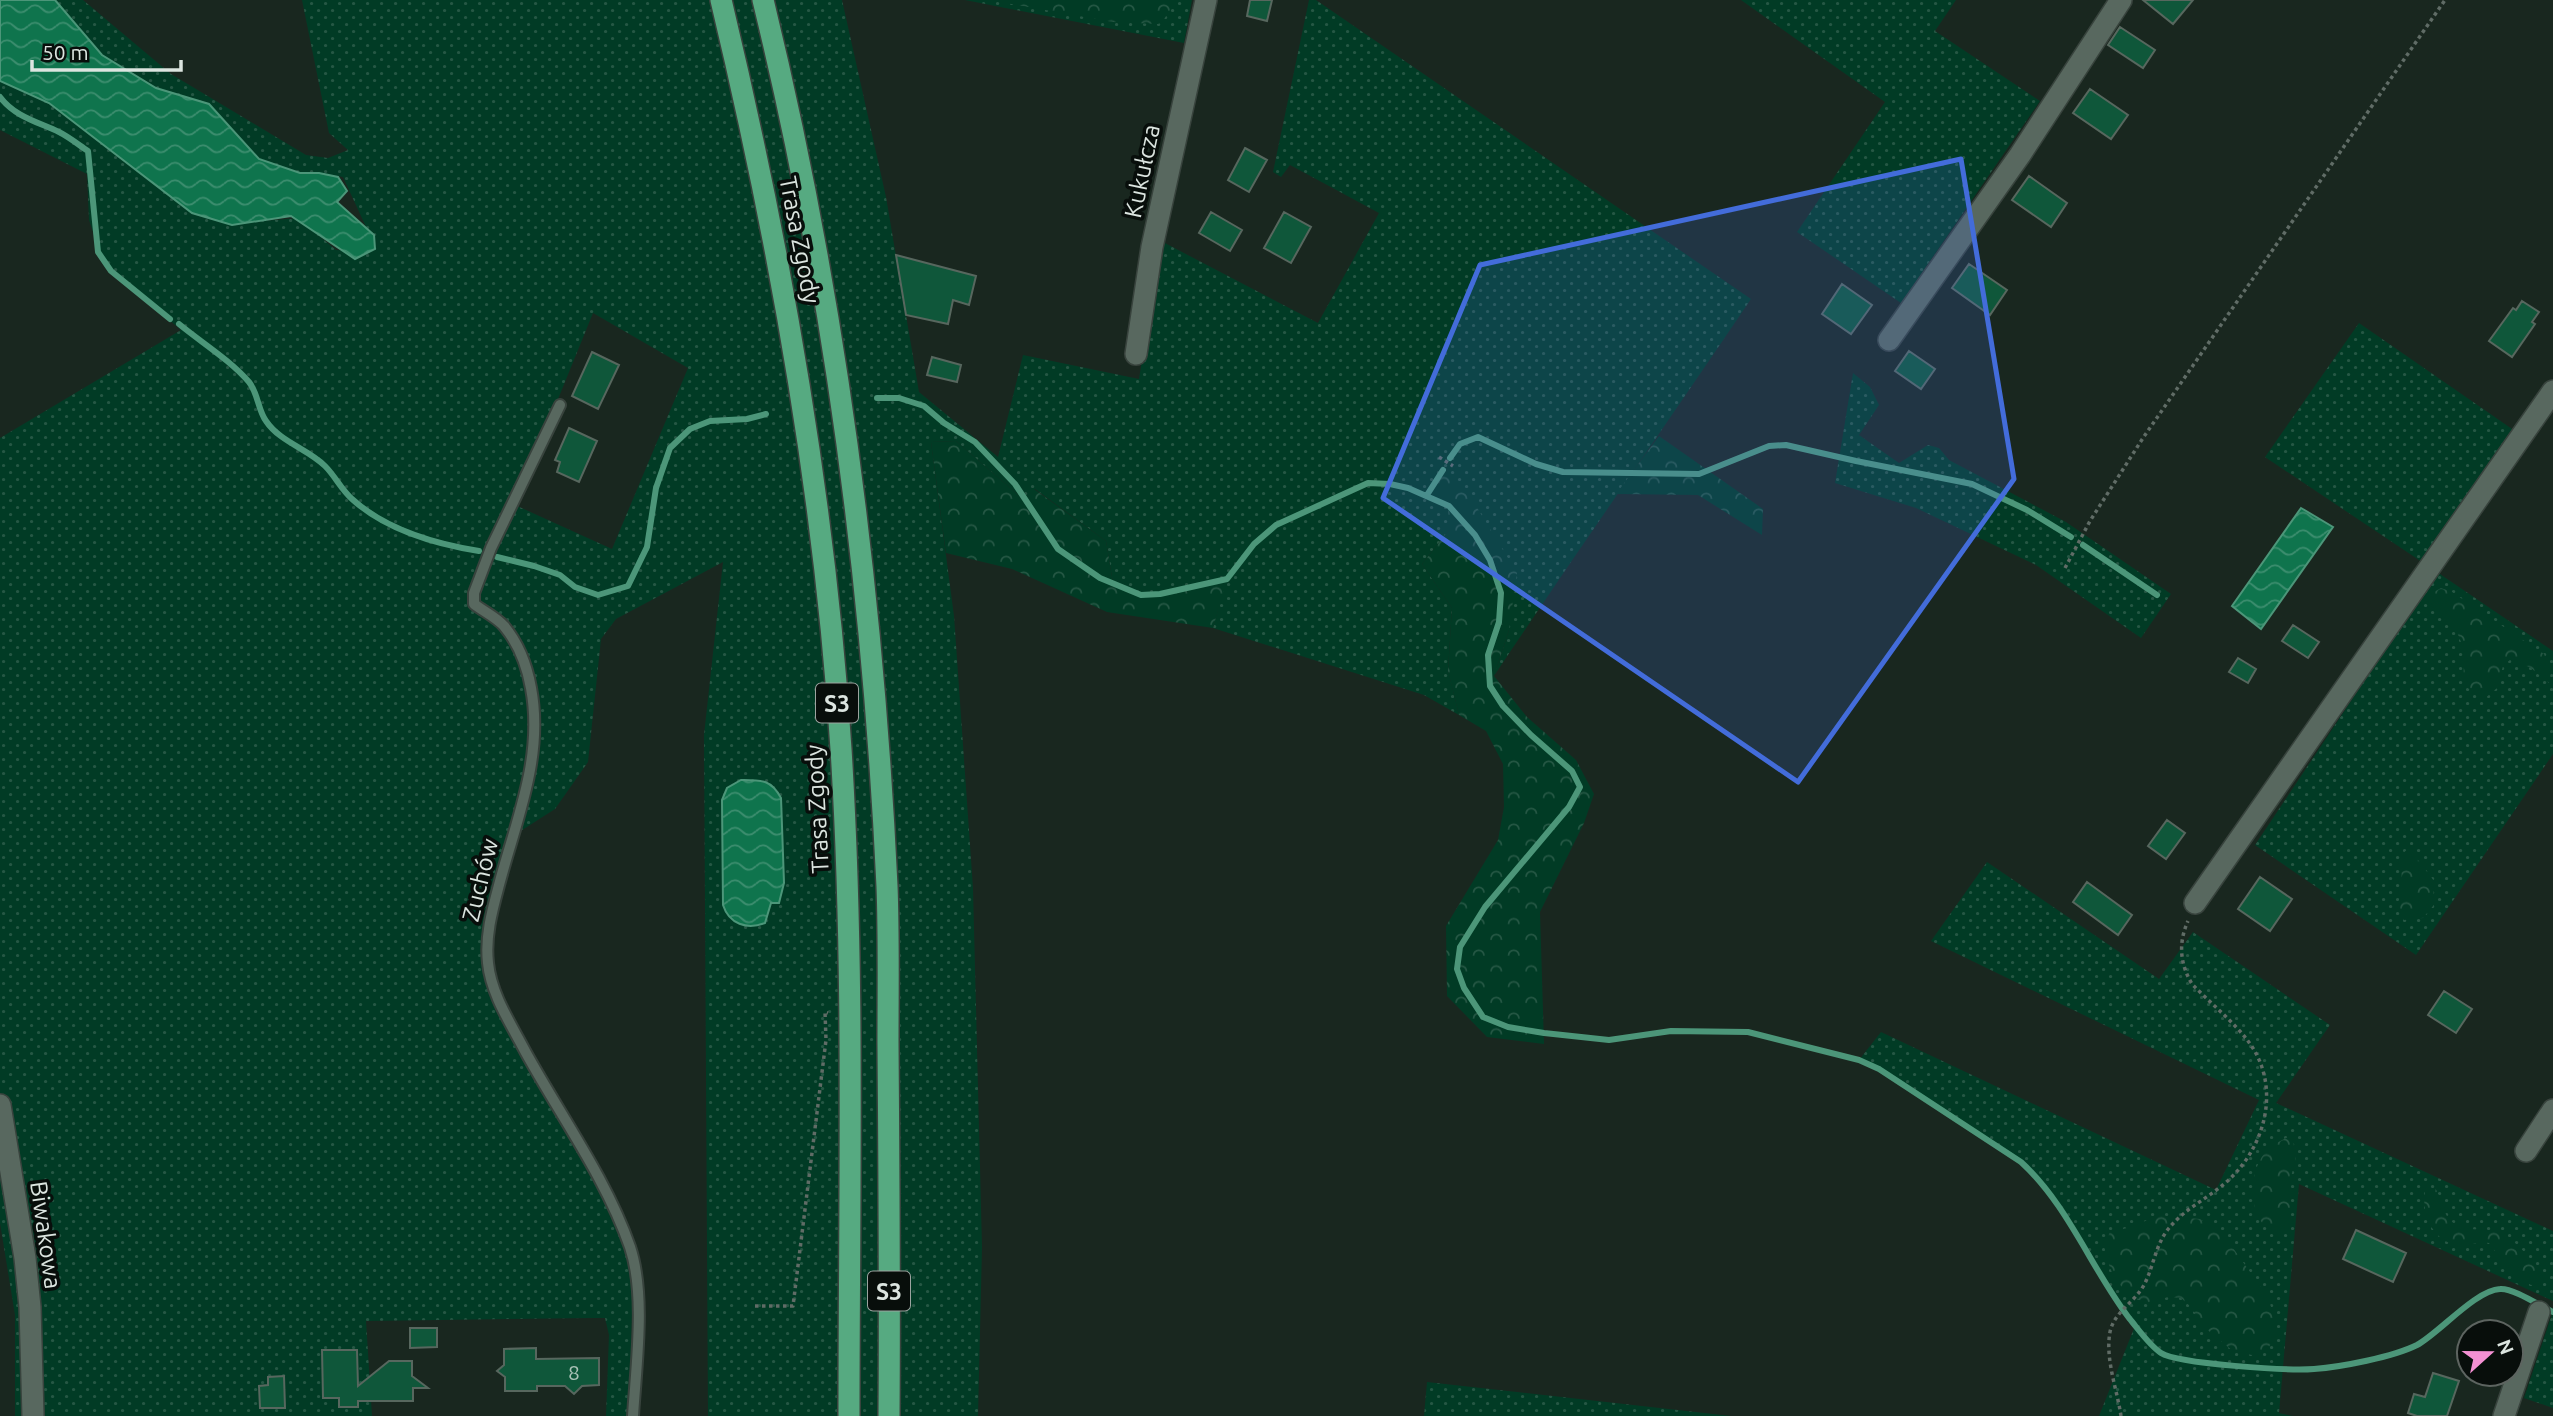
<svg xmlns="http://www.w3.org/2000/svg" width="2553" height="1416" viewBox="0 0 2553 1416" font-family="Ubuntu,sans-serif">
<defs>
<pattern id="grass-dots" width="8" height="8" patternUnits="userSpaceOnUse" patternTransform="scale(1.75)"><rect width="8" height="8" fill="#013b25"/><path d="M2 2h.1M6 6h.1" fill="none" stroke="#255744" stroke-width="1.8" stroke-linecap="round"/></pattern>
<pattern id="forest-crowns" width="20" height="18" patternUnits="userSpaceOnUse" patternTransform="scale(1.75)"><rect width="20" height="18" fill="#013b25"/><path d="M2 6a3 3 0 1 1 6 0M12 15a3 3 0 1 1 6 0" fill="none" stroke="#255744"/></pattern>
<pattern id="water-waves" width="16" height="10" patternUnits="userSpaceOnUse" patternTransform="scale(1.75)"><rect width="16" height="10" fill="#0f744d"/><path d="M0 5q4-4 8 0t8 0" fill="none" stroke="#3d8e6f"/></pattern>
</defs>
<rect width="100%" height="100%" fill="#19271f"/>
<!-- grass -->
<path fill="url(#grass-dots)" fill-rule="evenodd" d="M55,0H83L171,74L306,155L328,158L348,150L329,133L302,0H842L886,197L919,392L998,457L1023,355L1139,379L1161,241L1318,323L1379,213L1290,165L1281,177L1273,172L1309,0H1316L1751,299C1666,425 1578,550 1494,676L1509,630L1443,470L1427,495L1449,506V530L1422,564L1452,608L1448,670L1459,715L1424,695L1213,628L1226,579L1160,594L1141,595L1113,583L1106,541L1035,489L1024,500L956,441L931,442L954,616L973,888L982,1247L978,1416H708L704,735L723,562L616,619L601,639L588,762L555,809L516,834L485,915L481,953L490,992L590,1164L633,1258L630,1416H606L609,1335L605,1318H593L366,1321L372,1416H15V1315L0,1223V438L181,330L104,265L89,220L87,174L0,130V78L39,96L229,224L298,218L336,250L371,252L367,229L343,177L319,173H300L259,159L209,104L156,88L102,55ZM593,313L688,368L612,549L515,505Z
M965,0H1192L1184,43Z
M1741,0H1956L1935,31L2040,101L1901,303L1797,232L1885,102Z
M2359,323L2515,431L2422,562L2265,457Z
M1853,373L1870,387L1879,405L1859,435L1899,463L1928,445L1939,448L1949,460L2066,522L2171,594L2141,638L2036,565L1916,508L1835,483Z
M2437,572L2553,651V754L2416,955L2255,845Z
M1987,862L2159,979L2193,932L2330,1025L2276,1103L2553,1231V1301L2299,1184L2279,1413L2293,1416H2099L2135,1326L2118,1304L2049,1192L2038,1178L2021,1162L1879,1069L1859,1060L1881,1032L2216,1190L2259,1100L1931,941Z
M2553,1311V1408L2524,1398Z
M1427,1382L1731,1416H1424Z"/>
<!-- forest -->
<path fill="url(#forest-crowns)" d="M989,0H1177L1162,22L1158,24L1113,22Z
M1659,436L1763,509L1762,535L1698,495L1616,494Z
M956,441L1024,500L1034,489L1106,541L1113,583L1141,595L1160,594L1227,579L1213,628L1107,612L1012,569L946,553L931,442Z
M1443,470L1473,501L1517,573L1509,630L1494,676L1527,717L1576,760L1594,794L1584,823L1540,912L1544,1044L1487,1037L1447,996L1446,926L1498,840L1504,807L1503,764L1486,731L1459,715L1448,671L1452,608L1422,564L1449,530L1448,506L1427,495Z
M2441,588L2452,592L2544,654L2551,671L2549,683L2531,668L2511,659L2503,666L2497,688L2483,700L2463,684C2464,666 2466,644 2454,628C2446,617 2432,614 2429,599L2434,592Z
M2409,848L2434,881L2433,906L2423,918L2404,920L2397,907L2402,889L2401,855Z
M2292,1135L2296,1157L2290,1181V1222L2285,1232C2248,1235 2246,1176 2264,1154C2271,1145 2282,1140 2292,1135Z
M2426,1188H2435C2443,1200 2442,1218 2457,1225C2466,1230 2480,1229 2490,1231C2513,1235 2533,1258 2541,1279L2539,1284L2531,1285L2513,1275L2489,1243C2479,1242 2472,1245 2462,1245C2434,1246 2419,1212 2426,1188Z
M2156,1215L2200,1219L2221,1231L2267,1296L2274,1315L2276,1333L2269,1347L2252,1355L2234,1352L2204,1327L2189,1305L2181,1298L2168,1297L2145,1303C2116,1287 2111,1277 2104,1245L2110,1232L2136,1226Z"/>
<!-- water -->
<path fill="url(#water-waves)" stroke="#4c9679" stroke-width="2" d="M0,0H55L102,55L156,88L209,104L259,159L300,173H319L338,177L347,191L337,202L374,235L375,249L355,259L291,216L232,225L192,213L49,103L0,81Z
M2301,508L2333,527L2261,629L2232,606Z
M741,780C761,780 771,779 781,798L784,883L779,903H771L765,923C747,930 729,924 723,905L722,800L727,788Z"/>
<g fill="none" stroke-linecap="round" stroke-linejoin="round">
<!-- stream -->
<path stroke="#4c9679" stroke-width="6" d="M0,97C15,117 38,122 59,132C69,137 79,145 88,151L98,252L111,271L170,319
M179,324C202,343 230,360 249,382C258,393 258,410 266,421C280,442 308,449 325,466C335,476 341,489 352,499C385,529 435,544 479,551
M877,398H899L924,406L944,423L975,442L1015,484L1058,549L1100,578L1141,595L1160,594L1227,579L1254,544L1276,525L1368,483L1390,484L1408,488L1449,506L1475,535L1490,560L1501,593L1499,622L1488,655L1490,686L1503,706L1531,735L1572,771L1580,787L1569,807L1485,907L1460,947L1457,969L1464,988L1483,1017L1508,1027L1544,1033L1609,1040L1671,1031L1748,1032L1859,1060L1879,1069L2021,1162C2068,1205 2091,1268 2129,1318C2139,1330 2149,1345 2161,1353C2178,1364 2290,1371 2314,1369C2341,1367 2393,1357 2417,1345C2439,1333 2476,1290 2500,1289C2514,1288 2540,1306 2553,1312
M1450,458L1460,444L1478,437L1536,464L1563,472L1699,474L1769,446L1786,445L1856,461L1972,484L2027,510L2071,537
M1427,495L1443,470
M2083,545L2157,595
M497,557L534,566L560,575L575,587L598,595L628,586L647,547L656,488L670,448L690,429L710,421L747,419L766,414"/>
</g>
<!-- building -->
<path fill="#0f573a" stroke="#57675e" stroke-width="2" d="M1250,0H1272L1267,21L1247,16Z
M2143,0H2193L2173,24Z
M2120,27L2155,50L2143,68L2108,45Z
M2090,89L2128,115L2111,139L2073,113Z
M1245,148L1267,160L1249,192L1228,180Z
M2029,176L2067,203L2051,227L2012,200Z
M1211,212L1242,230L1230,251L1199,233Z
M1284,212L1311,227L1291,263L1264,248Z
M896,255L976,276L969,305L953,300L948,324L906,315Z
M1969,264L2007,290L1990,315L1952,288Z
M1842,284L1872,305L1851,334L1822,314Z
M2522,301L2539,312L2532,322L2535,324L2512,357L2489,341L2513,308L2516,310Z
M1909,351L1935,369L1921,389L1895,371Z
M592,352L619,365L598,409L572,396Z
M932,357L961,365L957,382L927,375Z
M569,428L597,441L579,482L557,472L560,462L555,460Z
M2293,625L2319,642L2308,658L2282,641Z
M2238,658L2256,669L2248,683L2229,672Z
M2167,820L2185,833L2166,859L2148,846Z
M2260,877L2292,899L2270,931L2238,909Z
M2087,882L2132,915L2118,935L2073,902Z
M2444,991L2472,1009L2456,1033L2428,1015Z
M2356,1230L2406,1253L2393,1282L2343,1259Z
M410,1328H437V1347L410,1348Z
M536,1348V1359L599,1358V1385L582,1386L574,1394L565,1386H537V1391H505V1377L497,1371L504,1365V1349Z
M322,1350H357L358,1386L389,1361H412V1376L428,1388H413V1401H358V1407H339V1398H323Z
M2433,1373L2459,1381L2447,1416H2417L2408,1413L2414,1394L2425,1397Z
M284,1376L285,1408H260L259,1386L268,1385V1377Z"/>
<g fill="none" stroke-linecap="round" stroke-linejoin="round">
<defs>
<path id="service" d="M560,405L491,548L474,593V604C483,611 496,617 504,626C519,644 527,666 531,688C544,757 516,820 499,885C492,911 485,936 488,963C491,994 511,1024 525,1051C560,1115 606,1178 630,1247C646,1295 636,1366 633,1416"/>
<path id="minor" d="M1889,340L2020,155L2121,0
M1136,354L1152,247L1206,0
M2195,903L2553,391
M0,1105L25,1258L30,1307L33,1416
M2526,1151L2553,1110
M2504,1416L2539,1312"/>
<path id="motorway" d="M721,0C780,246 825,496 841,749C855,971 849,1194 849,1416
M763,0C834,290 873,587 887,886C889,938 888,991 888,1043C889,1168 890,1292 889,1416"/>
</defs>
<!-- service casing -->
<use href="#service" stroke="#38433d" stroke-width="14"/>
<!-- minor casing -->
<use href="#minor" stroke="#38433d" stroke-width="24"/>
<!-- motorway casing -->
<use href="#motorway" stroke="#38433d" stroke-width="24"/>
<!-- path -->
<path stroke="#606c66" stroke-width="3.5" stroke-dasharray="3.5 3.5" stroke-linecap="butt" d="M1439,457L1453,466
M2065,568L2090,521L2143,438L2445,0
M755,1306H793L826,1040L825,1012L828,1013
M2121,1416C2117,1389 2105,1359 2110,1332C2114,1312 2134,1303 2144,1285C2153,1268 2155,1248 2166,1232C2181,1211 2205,1200 2224,1184C2265,1150 2283,1087 2248,1041C2233,1021 2210,1003 2192,984C2180,964 2178,943 2188,921"/>
<!-- service -->
<use href="#service" stroke="#58685f" stroke-width="10"/>
<!-- minor -->
<use href="#minor" stroke="#58685f" stroke-width="21"/>
<!-- motorway -->
<use href="#motorway" stroke="#56aa81" stroke-width="21"/>
</g>
<!-- marked area -->
<path fill="#436cda" fill-opacity="0.2" stroke="#436cda" stroke-width="5" stroke-linejoin="round" d="M1961,159L2014,479L1798,782L1383,498L1480,265Z"/>
<g text-anchor="middle" dominant-baseline="central" stroke-width="7" stroke-linejoin="round" paint-order="stroke">
<!-- number labels -->
<g font-size="21" fill="#a9c2b6">
<text x="574" y="1372">8</text>
</g>
<!-- shield labels -->
<g fill="#080e0b" stroke="#9ca4a0" stroke-width="2">
<rect x="816" y="683.5" width="42" height="39" rx="5"/>
<rect x="868" y="1271.5" width="42" height="39" rx="5"/>
</g>
<g font-size="23" font-weight="bold" fill="#dce5e0">
<text x="837" y="703">S3</text>
<text x="889" y="1291">S3</text>
</g>
<!-- street labels -->
<g font-size="24" fill="#dce5e0" stroke="#080e0b">
<text transform="translate(1142 171) rotate(-78)">Kukułcza</text>
<text transform="translate(800 240) rotate(79)">Trasa Zgody</text>
<text transform="translate(817 809) rotate(-93)">Trasa Zgody</text>
<text transform="translate(480 880) rotate(-76)">Zuchów</text>
<text transform="translate(46 1235) rotate(82)">Biwakowa</text>
</g>
</g>
<!-- north arrow -->
<g transform="translate(2490 1353) rotate(69)"><circle r="33" fill="#080e0b" stroke="#5d6460" stroke-width="2"/>
<path d="M0-5L12 26L0 18L-12 26Z" fill="#f491d3"/>
<text y="-10" font-size="19" font-weight="bold" text-anchor="middle" fill="#dce5e0">N</text>
</g>
<!-- scale -->
<path d="M32 60v10h149v-10" fill="none" stroke="#dce5e0" stroke-width="3.5"/>
<text x="42" y="60" font-size="21" fill="#dce5e0" stroke="#080e0b" stroke-width="5" paint-order="stroke">50 m</text>
</svg>
